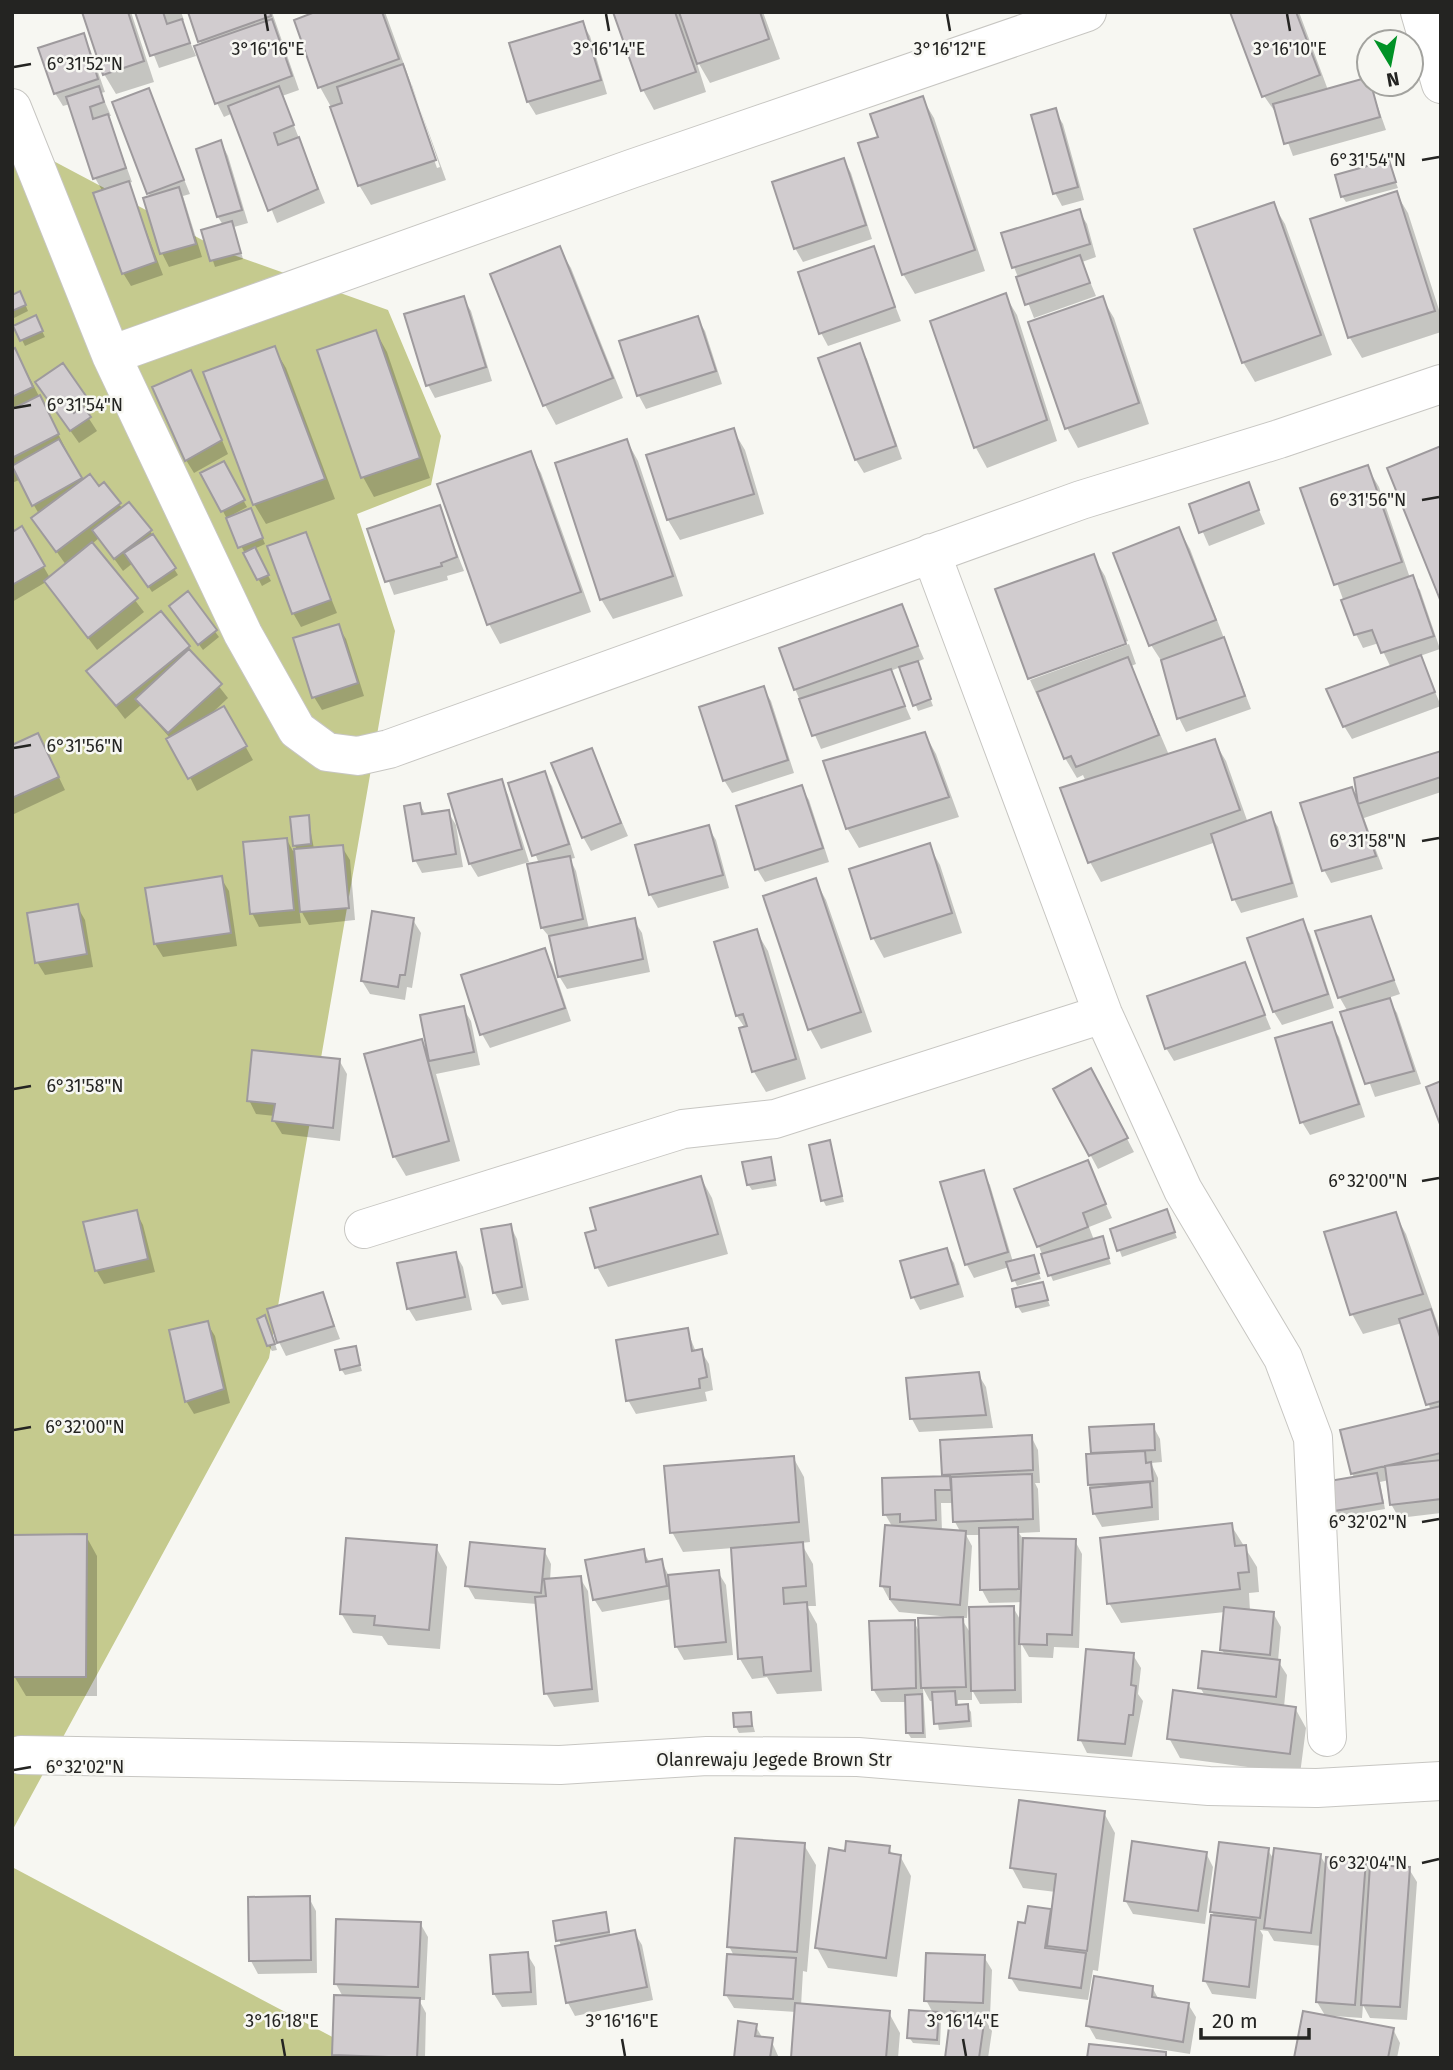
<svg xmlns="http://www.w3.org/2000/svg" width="1453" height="2070" viewBox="0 0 1453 2070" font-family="'Fira Sans',sans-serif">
<rect width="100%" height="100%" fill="#f7f7f2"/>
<!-- green -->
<path fill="#c5ca8e" d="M12,139L225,252L388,310L441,436L431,485L357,514L395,631L269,1358L12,1831Z
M12,1867L340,2041L370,2058H12Z"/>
<!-- shadow -->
<path fill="#0003" fill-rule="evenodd" d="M84,12H131L154,82L116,94L104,74Z
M137,12H181L184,20L181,21L196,56L159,68Z
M190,12H272L299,90L282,96L325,203L277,223L233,113L224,117L217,103L202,46Z
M320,12H385L446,180L371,205L359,185L331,107L320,87ZM408,85H412L440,167L437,168Z
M615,12H763L780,59L710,83L695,57L706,92L654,110L643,90Z
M1232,12H1299L1328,90L1370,84L1386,130L1293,156L1278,116L1264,96Z
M582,23L590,36L607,94L536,115L528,102L511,44Z
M83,36L90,49L105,92L101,93L111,116H108L132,182L128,183L163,275L131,286L123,273L103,192L95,178L70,104L63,106L55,93Z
M148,90L190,194L183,196L202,257L169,267L162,253L149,193Z
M922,98L934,118L985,271L915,294L903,274L880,138Z
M1055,111L1063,124L1084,200L1062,206L1055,193Z
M221,142L228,156L248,223L234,227L243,259L215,267L203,231L223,225L218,217Z
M844,160L851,173L872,239L803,262L795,248Z
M1388,162L1398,188L1346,202L1342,196Z
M1396,193L1408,213L1441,316V332L1362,358L1350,338L1312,220Z
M1273,204L1285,224L1332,355L1255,382L1243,362Z
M1079,211L1087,224L1096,257L1082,262L1096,296L1034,318L1014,267Z
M559,248L571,268L623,398L556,425L545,405Z
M873,248L901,321L828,346L821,333Z
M1005,295L1017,315L1057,441L987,468L976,448L932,322Z
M12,297L23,299L28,311L12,319Z
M463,298L471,311L492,381L435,398L428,385Z
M1102,298L1114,318L1149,424L1078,448L1067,428Z
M697,318L705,331L722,384L646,409L639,396L621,342Z
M38,323L45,337L25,346L15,326Z
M376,332L387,352L430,478L374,497L363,477Z
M12,343L82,481L99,488L150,531L178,575L152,592L133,563L123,571L99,538L92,544L144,612L97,650L46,582L12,602V530L14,533L22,529L50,578L66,565L33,518L39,514L19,480L12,483Z
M859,346L867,359L902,459L864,473L856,460Z
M274,348L286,368L335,499L266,524L254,504Z
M63,365L92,410L86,414L97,431L79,443L45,395Z
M198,385L228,454L194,473L186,460Z
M733,430L745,450L764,514L680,540L668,520L648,457Z
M627,441L638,461L683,596L613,619L601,599Z
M530,453L541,473L591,612L500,644L489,624Z
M223,463L247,507L234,514L235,516H254L265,544L254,549L271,581L262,586L203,473Z
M1367,467L1379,487L1410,578L1420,590L1440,649L1420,656L1441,706L1352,739L1344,726L1391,668L1379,643L1363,648L1356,634L1302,489Z
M1248,484L1265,524L1209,546L1191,505Z
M439,507L464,571L447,576L448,580L394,595L369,530Z
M1179,529L1190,549L1251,709L1186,732L1179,718L1164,665L1151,645L1115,554Z
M305,534L337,613L301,627L293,613Z
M1093,556L1105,576L1128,641L1030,677V680L997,590Z
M187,594L219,637L203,650L175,612Z
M901,606L924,659L917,662L933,706L918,711L901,667L890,671L911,719L821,749L795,689Z
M338,626L346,639L364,696L322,710L314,697Z
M1129,644L1136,664L1131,666L1169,755L1214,741L1226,761L1248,823L1270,814L1278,827L1298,897L1241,913L1234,899L1216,842L1101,882L1090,862L1086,782L1083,775L1077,778L1065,758L1030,680Z
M188,647L228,698L212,713L224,708L253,760L197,791L170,738L141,705L125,719L89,672Z
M763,688L771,701L794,773L732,793L724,780Z
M925,734L936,754L959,817L859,848L847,828Z
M12,747L45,748L65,790L12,815Z
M591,750L628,836L591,851L583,837Z
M1441,753V792L1364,818L1383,869L1331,883L1324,870L1351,789L1359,803Z
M544,773L552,786L575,858L570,859L576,871L589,929L634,920L642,933L650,972L567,989L559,976L552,940L542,928L539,864L510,784Z
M501,781L508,795L529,862L478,877L470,864Z
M801,787L809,800L829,862L765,882L757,869Z
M420,805L426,815L448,812L456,825L463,867L422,873L415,860Z
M308,817L314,849L342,847L350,860L355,920L309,925L299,907L301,923L259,927L252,913L287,840L293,851H298L295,846Z
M708,827L716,840L729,888L658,908L650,894Z
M929,845L940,865L962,933L884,958L873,938Z
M221,878L229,891L237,946L163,957L155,944Z
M815,880L826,900L872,1032L821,1049L810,1029Z
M77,906L85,920L93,967L45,975L37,962Z
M1370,918L1400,994L1388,998L1397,1013L1421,1084L1375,1097L1343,1013L1348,1012L1340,998L1318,932Z
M413,920L421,933L412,988L407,987L405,1000L370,994L362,981Z
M1302,921L1310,934L1334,1008L1282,1025L1274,1012L1250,939Z
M756,931L768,951L806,1079L766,1092L754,1072L741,1029L745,1028L737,1016L716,943Z
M544,950L552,964L571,1021L490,1048L482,1034L463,977Z
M1244,964L1271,1029L1174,1061L1166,1048Z
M463,1008L471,1021L480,1065L436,1074L460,1161L406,1176L394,1156L421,1041L429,1055Z
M1331,1024L1339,1037L1365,1117L1310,1135L1302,1122Z
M339,1060L347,1074L340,1141L282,1134L274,1121L275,1116L256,1114L249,1100Z
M1098,1083L1134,1152L1098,1169L1055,1090Z
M829,1142L844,1202L826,1206L823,1200Z
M770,1159L777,1186L752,1190L748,1184Z
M1087,1162L1112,1218L1089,1227L1094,1240L1102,1238L1111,1264L1053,1281L1016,1190Z
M983,1172L990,1185L1013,1262L1033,1257L1041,1279L1017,1286L1009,1267L974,1278L967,1265L942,1183Z
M701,1178L712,1198L728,1254L608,1287L597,1267L598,1231Z
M136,1212L143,1225L155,1272L104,1284L96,1270Z
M1395,1214L1406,1234L1441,1333V1513L1399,1518L1391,1504L1389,1480L1380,1482L1385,1509L1340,1517L1336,1510L1355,1479L1352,1473L1431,1411L1402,1323L1363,1334L1352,1314Z
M1170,1218L1177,1238L1122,1257L1112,1230Z
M510,1225L517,1239L529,1300L502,1305L494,1292Z
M946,1250L954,1263L964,1297L920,1310L913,1297Z
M455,1253L463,1267L472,1310L416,1321L408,1308Z
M1042,1284L1050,1306L1022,1313L1018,1307Z
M323,1294L340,1339L286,1356L279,1342Z
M207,1323L215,1336L230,1403L194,1414L186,1401Z
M268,1323L277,1350L272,1351L268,1345Z
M687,1330L696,1352L701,1351L709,1364L713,1390L705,1392L707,1401L636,1414L628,1400Z
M355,1348L362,1371L345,1375L341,1369Z
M978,1374L986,1387L993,1428L919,1432L912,1419Z
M1153,1426L1160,1439L1162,1462L1151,1463L1158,1478L1159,1520L1102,1527L1094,1513L1089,1485L1091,1429Z
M1031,1436L1038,1450L1040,1483H1035L1038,1489L1040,1532L1019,1533L1023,1539L1075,1541L1082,1554L1079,1648L1054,1647L1053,1658L1029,1657L1021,1643L1022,1703L980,1704L972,1690V1700H958V1706H967L971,1712L972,1727L939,1730L934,1701H930L923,1688L926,1738H911L907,1732L906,1702H881L873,1689L914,1622L920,1633L950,1617L899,1612L889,1599L882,1586L893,1528L885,1514L946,1478L943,1474ZM941,1503H954L955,1522L961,1533L942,1531ZM966,1535H981L982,1590L989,1603L1023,1602L1022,1623L1013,1607L971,1634L961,1618H967L972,1546Z
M793,1457L804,1477L810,1542L801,1543L813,1564L816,1606H807L817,1624L822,1691L777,1694L767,1677L752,1679L740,1659L733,1548L683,1552L672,1532Z
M1231,1525L1257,1567L1259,1592L1249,1593L1250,1611L1273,1613L1281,1627L1278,1661L1287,1675L1284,1707L1295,1708L1306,1728L1300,1774L1180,1758L1169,1738L1205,1696L1200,1687L1225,1655L1222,1650L1225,1612L1121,1623L1109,1603Z
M86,1536L97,1556V1696H26L14,1676Z
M436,1547L447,1567L440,1649L388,1645L382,1636L353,1633L341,1613Z
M544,1550L551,1564L550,1581L580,1578L588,1591L599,1702L554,1707L546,1693L537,1604L475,1599L467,1585Z
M643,1551L650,1563L661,1561L669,1576L718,1572L726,1585L733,1655L684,1660L676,1646L672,1599L602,1612L594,1599Z
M1133,1655L1141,1668L1138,1694L1143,1701L1132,1757L1087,1753L1080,1739Z
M750,1714L755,1732L739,1733L736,1727Z
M1104,1813L1115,1833L1098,1971L1093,1970L1088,2000L1019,1991L1011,1978L1027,1925L1050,1911L1053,1916L1056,1892L1023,1888L1012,1868Z
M804,1845L816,1865L807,1972L803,1971L801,2006L889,2013L900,2033L898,2058H792L796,2012L734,2008L726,1995L734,1956L729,1946Z
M889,1848L893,1856H900L911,1876L897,1977L828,1968L817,1948L847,1853Z
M1268,1850L1274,1860L1320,1855L1327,1867L1365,1862L1372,1873L1409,1869L1417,1882L1407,2020L1370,2018L1363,2005L1362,2018L1334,2016V2018L1393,2029L1400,2043L1397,2058H1296L1326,2017L1317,2002L1321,1946L1274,1941L1268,1931L1260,1930L1263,1935L1256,1999L1212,1994L1205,1981L1215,1917L1212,1912Z
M1206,1853L1213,1867L1205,1924L1133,1914L1125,1900Z
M309,1898L316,1911L317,1973L258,1974L251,1961Z
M605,1914L611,1937L634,1932L642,1945L653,2000L575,2016L568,2003L557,1948L561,1947L555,1922Z
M420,1923L428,1937L425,2000H419L426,2013L425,2058H335L333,2054L343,1997L336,1984Z
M527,1954L535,1967L537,2005L502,2007L494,1994Z
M984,1957L992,1970L990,2016H983L992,2031L988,2058H947L953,2015L938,2014L941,2020L940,2045L913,2043L909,2037L933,2013L926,2000Z
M1152,1987L1159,2000L1188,2004L1196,2017L1190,2054L1096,2039L1088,2025Z
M755,2025L763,2039L771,2040L779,2058H736Z"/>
<!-- building -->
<path fill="#d1cccf" stroke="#9e9a9d" stroke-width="2" d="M82,12H128L144,61L103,75Z
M135,12H163L167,24L182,19L190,43L150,56Z
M188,12H270L271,16L198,42Z
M315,12H382L399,59L318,88L294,20Z
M613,12H675L696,72L641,91Z
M679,12H760L769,39L697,64Z
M1230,12H1296L1320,75L1262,97Z
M272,19L292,76L215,104L194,46Z
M583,21L601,80L527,102L509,43Z
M84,33L98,79L54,94L38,48Z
M403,64L436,160L358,186L330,107L342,103L337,87Z
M1369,77L1380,117L1284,144L1273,104Z
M99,86L104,102L90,107L93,119L108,114L126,168L93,179L66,97Z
M279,86L294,125L274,133L278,145L299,137L318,189L268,211L228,106Z
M149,88L184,180L147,194L112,102Z
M923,96L975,250L902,275L858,143L878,137L870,114Z
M1056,108L1078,187L1053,194L1031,115Z
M221,140L242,210L217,217L196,149Z
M844,158L866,225L794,249L772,182Z
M1389,160L1396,182L1341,197L1335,175Z
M129,181L156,262L122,274L93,193Z
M179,187L196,244L160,254L143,198Z
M1397,191L1435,311L1348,338L1310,219Z
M1274,202L1321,335L1242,363L1194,229Z
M1080,209L1090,244L1012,268L1001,233Z
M232,221L241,253L210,261L201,230Z
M560,246L613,378L543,406L490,274Z
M874,246L895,307L819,334L798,272Z
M1080,255L1090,283L1025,305L1016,277Z
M20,291L26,305L12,311V295Z
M1006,293L1047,420L974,448L930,321Z
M464,296L486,367L426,386L404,314Z
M1103,296L1139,403L1065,429L1028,322Z
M36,315L43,331L20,341L13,326Z
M698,316L716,371L637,396L619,341Z
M376,330L420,458L361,478L317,350Z
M860,343L896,446L855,460L818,358Z
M275,346L325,479L253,505L203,372Z
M15,348L33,387L12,397V350Z
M63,363L86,396L70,407L74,413L83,406L91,417L70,431L35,382Z
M191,370L222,440L185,461L152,387Z
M40,395L59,434L12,458V409Z
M734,428L754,494L667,520L646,455Z
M59,439L82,478L32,506L12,466Z
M627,439L673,576L600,600L555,463Z
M1441,446V602L1387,468Z
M531,451L581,592L487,625L437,484Z
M224,461L245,500L221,512L200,473Z
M1368,465L1402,562L1334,585L1300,488Z
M90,474L99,486L104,482L121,503L56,552L31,518Z
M1249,482L1259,510L1199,533L1189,504Z
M129,502L152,530L114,559L92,530Z
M440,505L457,557L441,563L442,566L385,582L367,529Z
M251,508L263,538L238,548L226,518Z
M22,526L45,566L12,585V527L14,531Z
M1179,527L1216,620L1149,646L1113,553Z
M306,532L331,600L292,614L267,546Z
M153,534L176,568L148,587L124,553Z
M92,542L138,598L88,638L44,581Z
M255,547L269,575L257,580L243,553Z
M1094,554L1126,644L1028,679L995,589Z
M1413,575L1434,636L1381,653L1372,630L1354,635L1341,600Z
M188,591L217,630L198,645L169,606Z
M902,604L918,646L794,690L779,648Z
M161,611L190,646L116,706L86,671Z
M339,624L358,683L312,698L293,638Z
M1224,637L1245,696L1177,719L1161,660Z
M189,649L222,684L168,733L135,699Z
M1421,655L1435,692L1343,727L1326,689Z
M1128,657L1159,735L1076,767L1071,756L1064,759L1037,692Z
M918,661L931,699L913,706L899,667Z
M891,669L905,706L812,736L799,699Z
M764,686L788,760L723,781L699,707Z
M224,706L247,746L188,779L166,739Z
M925,732L949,797L846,829L823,761Z
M38,733L59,777L12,798V745Z
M1215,739L1240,810L1088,863L1060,788Z
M592,748L621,823L582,838L551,763Z
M1441,751V777L1358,804L1354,778Z
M545,771L569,844L532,856L508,783Z
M502,779L522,849L469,864L448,794Z
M802,785L823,848L755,870L736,806Z
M1352,787L1376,856L1322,871L1300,803Z
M420,803L422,814L449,810L456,854L413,861L404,806Z
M1271,812L1292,883L1232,900L1211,834Z
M309,815L311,844L293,846L290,817Z
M709,825L723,875L649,895L635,845Z
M287,838L294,910L250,914L243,842Z
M930,843L952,913L871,939L849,869Z
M343,845L349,908L300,912L294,849Z
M570,856L583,919L541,928L527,864Z
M222,876L231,933L154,944L145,888Z
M816,878L861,1012L808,1030L763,896Z
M78,904L87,954L35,963L27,913Z
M372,911L414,918L405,975H400L398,987L361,981Z
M1371,916L1394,980L1338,998L1315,931Z
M635,918L643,959L558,977L549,936Z
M1303,919L1328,994L1273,1012L1247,938Z
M757,929L796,1059L752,1072L739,1028L747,1026L743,1014L736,1016L714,942Z
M545,948L565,1008L480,1035L461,975Z
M1245,962L1265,1015L1165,1049L1147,996Z
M1390,998L1414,1071L1365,1084L1340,1012Z
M464,1006L474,1052L429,1061L420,1015Z
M1332,1022L1359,1104L1300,1123L1275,1038Z
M422,1039L449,1141L393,1157L364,1054Z
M252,1050L340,1059L333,1128L272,1121L275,1104L247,1101Z
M1091,1068L1128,1138L1089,1156L1053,1089Z
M1441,1081V1127L1426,1087Z
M830,1140L842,1196L821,1201L809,1145Z
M771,1157L775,1180L747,1185L742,1162Z
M1088,1160L1106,1204L1083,1213L1088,1227L1037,1247L1014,1189Z
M984,1170L1008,1252L965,1265L940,1182Z
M701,1176L718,1234L595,1268L585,1233L596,1230L590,1208Z
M1167,1209L1175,1232L1117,1251L1110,1229Z
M137,1210L148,1259L95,1271L83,1222Z
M1396,1212L1423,1294L1350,1315L1324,1232Z
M511,1224L522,1287L493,1293L481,1229Z
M1103,1236L1109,1258L1048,1276L1041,1254Z
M947,1248L958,1284L911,1298L900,1261Z
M456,1252L465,1297L407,1309L397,1263Z
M1034,1255L1039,1273L1012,1281L1006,1262Z
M1043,1282L1048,1300L1016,1307L1012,1289Z
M323,1292L334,1326L277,1343L267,1309Z
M1431,1309L1441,1340V1401L1426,1405L1399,1319Z
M265,1315L275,1344L267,1346L257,1319Z
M208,1321L224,1389L185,1402L169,1330Z
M688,1328L692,1351L702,1349L707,1377L699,1379L700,1388L626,1401L616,1340Z
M356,1346L360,1365L340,1370L335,1350Z
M979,1372L986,1415L910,1419L906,1378Z
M1441,1406V1453L1351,1474L1340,1430Z
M1154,1424L1155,1450L1091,1453L1089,1427Z
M1032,1435L1033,1470L942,1475L940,1440Z
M1145,1451L1146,1463L1151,1462L1153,1481L1088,1485L1086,1454Z
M794,1456L799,1522L670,1533L664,1466Z
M1441,1460V1499L1390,1505L1385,1466Z
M1377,1473L1383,1503L1334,1511L1329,1481Z
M1032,1474L1033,1519L953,1522L951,1477Z
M950,1476L951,1490H935L936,1520L900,1522V1514L883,1515L882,1478Z
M1150,1482L1152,1507L1093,1514L1090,1488Z
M1232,1523L1235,1546L1246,1545L1249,1572L1238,1573L1240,1589L1107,1604L1100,1538Z
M885,1525L966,1531L960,1605L890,1599V1587L880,1586Z
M1018,1527L1019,1589L980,1590L979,1528Z
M87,1534L86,1677H12V1535Z
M346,1538L437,1545L429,1630L374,1625L375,1616L340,1614Z
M1023,1538L1076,1539L1072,1635L1047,1634V1645L1019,1644Z
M470,1542L545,1549L541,1593L465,1586Z
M803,1542L806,1586L783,1588L784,1604L807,1602L811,1671L764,1675L762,1657L738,1659L731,1548Z
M644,1549L646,1562L662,1559L667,1586L593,1600L585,1560Z
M719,1570L726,1642L675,1647L668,1575Z
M581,1576L592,1689L544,1694L535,1597L546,1596L544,1579Z
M1014,1606L1015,1690L971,1691L969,1607Z
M1224,1607L1274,1612L1270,1655L1220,1650Z
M963,1617L966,1687L921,1688L918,1618Z
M915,1620L916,1688L872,1690L869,1621Z
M1086,1649L1134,1653L1131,1685L1136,1686L1133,1715H1129L1125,1744L1078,1740Z
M1202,1651L1280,1660L1276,1697L1198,1688Z
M1173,1690L1296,1707L1290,1754L1167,1739Z
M955,1691L956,1705L968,1704L969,1721L934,1724L932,1692Z
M922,1694L923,1733H906L905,1695Z
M751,1712L752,1726L734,1727L733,1713Z
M1019,1800L1105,1811L1087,1951L1047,1946L1056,1874L1010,1868Z
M735,1838L805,1843L797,1952L727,1947Z
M846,1841L890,1846L889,1853L901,1855L886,1958L815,1948L829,1848L845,1851Z
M1132,1841L1207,1852L1198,1911L1124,1901Z
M1219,1842L1269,1848L1260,1918L1210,1912Z
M1274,1848L1321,1854L1311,1933L1264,1928Z
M1326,1857L1366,1860L1355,2005L1316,2002Z
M1370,1865L1410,1867L1400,2007L1361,2005Z
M310,1896L311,1960L249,1961L248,1897Z
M1028,1906L1051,1909L1045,1948L1086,1953L1081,1988L1009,1978L1018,1922L1025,1923Z
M606,1912L609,1932L556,1941L553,1921Z
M1211,1915L1256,1920L1249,1987L1203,1981Z
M336,1919L421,1922L418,1987L334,1984Z
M635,1930L647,1987L566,2003L555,1946Z
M528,1952L531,1992L493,1994L490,1955Z
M926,1953L985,1955L983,2003L924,2001Z
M727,1954L796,1958L793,1999L724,1995Z
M1094,1976L1153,1986L1152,1997L1189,2003L1183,2042L1086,2026Z
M334,1995L420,1998L417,2058L332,2055Z
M795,2003L890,2011L886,2058H791Z
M909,2010L939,2012L937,2040L907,2038Z
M951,2011L985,2016L979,2058H945Z
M1303,2011L1394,2028L1388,2058H1294Z
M738,2021L757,2024L755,2036L773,2038L770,2058H734Z
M1089,2044L1166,2052V2058H1087Z"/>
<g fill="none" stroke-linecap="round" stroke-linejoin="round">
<defs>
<path id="minor" d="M1420,12L1441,84
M12,108L111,355L631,169L1087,12
M111,355L243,634L297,730L327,752L358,756L389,749L1081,500L1279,439L1441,384
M931,553L1103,1014L1183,1190L1283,1358L1313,1438L1327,1737
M364,1229L683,1129L775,1119L1103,1014
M21,1755L560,1765L707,1756L858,1757L1209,1786L1317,1788L1441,1781"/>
</defs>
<!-- minor casing -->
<use href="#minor" stroke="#c7c6c2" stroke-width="40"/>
<!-- minor -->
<use href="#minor" stroke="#fff" stroke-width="38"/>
</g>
<!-- ticks -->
<path fill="none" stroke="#242422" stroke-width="2.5" d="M265,14L268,31M606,14L609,31M947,14L950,31M1287,14L1290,31M14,67L31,64M1422,160L1439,157M14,408L31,405M1422,500L1439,497M14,748L31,745M1422,841L1439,838M14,1089L31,1086M1422,1181L1439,1178M14,1430L31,1427M1422,1522L1439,1519M14,1770L31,1767M1422,1863L1439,1859M282,2039L285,2056M622,2039L625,2056M963,2039L966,2056"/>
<g text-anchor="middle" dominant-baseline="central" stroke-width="5" stroke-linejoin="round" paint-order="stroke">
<!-- street labels -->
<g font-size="18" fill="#242422" stroke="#f7f7f2">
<text x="774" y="1760">Olanrewaju Jegede Brown Str</text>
</g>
</g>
<g font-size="18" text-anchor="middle" fill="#242422" stroke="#f7f7f2" stroke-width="5" stroke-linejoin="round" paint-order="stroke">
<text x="268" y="55">3°16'16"E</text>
<text x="609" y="55">3°16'14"E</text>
<text x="950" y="55">3°16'12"E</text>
<text x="1290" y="55">3°16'10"E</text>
<text x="85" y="70">6°31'52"N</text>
<text x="1368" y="166">6°31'54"N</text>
<text x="85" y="411">6°31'54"N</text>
<text x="1368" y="506">6°31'56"N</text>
<text x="85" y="752">6°31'56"N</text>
<text x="1368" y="847">6°31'58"N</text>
<text x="85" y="1092">6°31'58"N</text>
<text x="1368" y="1187">6°32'00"N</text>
<text x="85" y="1433">6°32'00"N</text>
<text x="1368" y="1528">6°32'02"N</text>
<text x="85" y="1773">6°32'02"N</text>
<text x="1368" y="1869">6°32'04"N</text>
<text x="282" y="2027">3°16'18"E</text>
<text x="622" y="2027">3°16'16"E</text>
<text x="963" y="2027">3°16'14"E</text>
</g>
<!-- border -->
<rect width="1453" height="2070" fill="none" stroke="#242422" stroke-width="28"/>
<!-- north arrow -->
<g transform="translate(1390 63) rotate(170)"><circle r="33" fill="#f7f7f2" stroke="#a3a39f" stroke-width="2"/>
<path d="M0-5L12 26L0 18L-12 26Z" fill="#009226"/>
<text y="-10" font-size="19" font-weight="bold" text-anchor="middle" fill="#242422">N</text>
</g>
<!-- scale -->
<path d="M1201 2028v10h108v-10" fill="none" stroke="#242422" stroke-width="3.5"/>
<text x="1212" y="2028" font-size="21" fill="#242422" stroke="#f7f7f2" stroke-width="5" paint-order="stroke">20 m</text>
</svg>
